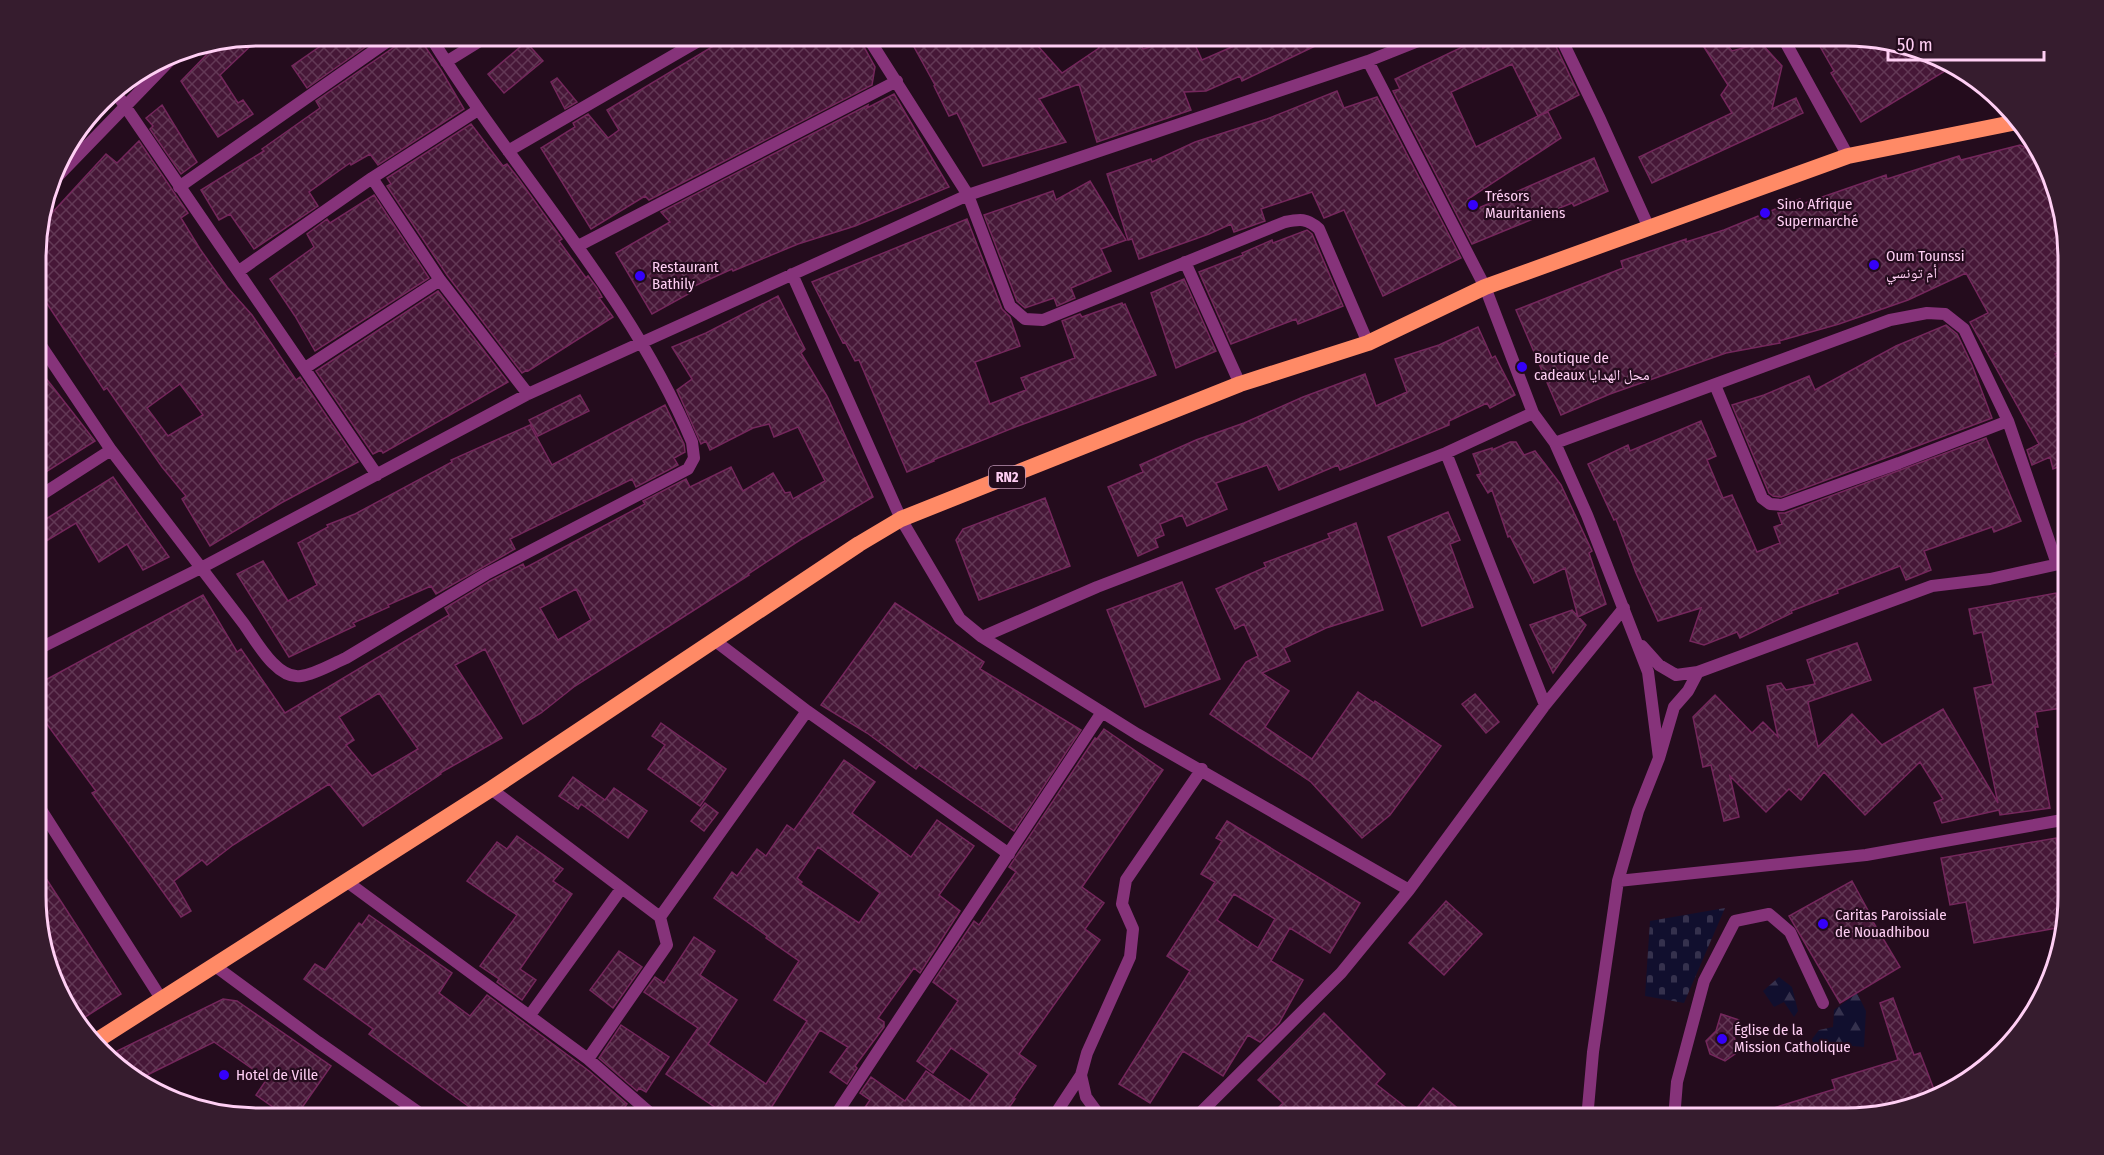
<svg xmlns="http://www.w3.org/2000/svg" width="2104" height="1155" viewBox="0 0 2104 1155" font-family="'Fira Sans Condensed','Noto Naskh Arabic',sans-serif">
<defs>
<pattern id="forest-firs" width="22" height="20" patternUnits="userSpaceOnUse" patternTransform="scale(1.5)"><rect width="22" height="20" fill="#110f2e"/><path d="M5 1l3.5 6h-7zM16 11l3.5 6h-7z" fill="#35314d"/></pattern>
<pattern id="cemetery-stones" width="16" height="16" patternUnits="userSpaceOnUse" patternTransform="scale(1.5)"><rect width="16" height="16" fill="#110f2e"/><path d="M2 7V4a2 2 0 0 1 4 0v3zM10 15v-3a2 2 0 0 1 4 0v3z" fill="#35314d"/></pattern>
<pattern id="park-dots" width="8" height="8" patternUnits="userSpaceOnUse" patternTransform="scale(1.5)"><rect width="8" height="8" fill="#110f2e"/><path d="M2 2h.1M6 6h.1" fill="none" stroke="#35314d" stroke-width="1.8" stroke-linecap="round"/></pattern>
<pattern id="building-cross-hatch" width="8" height="8" patternUnits="userSpaceOnUse" patternTransform="scale(1.5)"><rect width="8" height="8" fill="#461737"/><path d="M0 0l8 8M0 8l8-8" fill="none" stroke="#623855"/></pattern>
</defs>
<rect width="100%" height="100%" fill="#240c1d"/>
<!-- forest -->
<path fill="url(#forest-firs)" d="M2053,676L2068,689V727L2059,718Z
M1779,977L1792,987L1798,1011L1794,1017L1784,1002L1774,1007L1763,991Z
M1857,993L1866,1011L1864,1047L1841,1045L1839,1051L1830,1047L1816,1055L1812,1039L1819,1030L1833,1027L1834,1010Z"/>
<!-- cemetery -->
<path fill="url(#cemetery-stones)" d="M1725,908L1684,1003L1645,996L1650,921Z"/>
<!-- park -->
<path fill="url(#park-dots)" d="M1935,1092L1937,1097L1916,1107L1852,1119Z"/>
<!-- building -->
<path fill="url(#building-cross-hatch)" stroke="#74275c" stroke-width="1.5" fill-rule="evenodd" d="M261,36L220,75L238,103L243,100L253,114L218,137L181,81L217,44Z
M335,36H381L307,88L292,66Z
M403,36H418L441,70L464,109L378,165L370,154L351,165L350,163L309,192L318,206L254,249L230,214L219,220L201,190L264,151L262,149L320,108L316,101L400,43Z
M730,36H858L875,67L872,85L649,200L645,196L591,229L541,148L575,127L573,123L588,114L608,138L619,130L607,110Z
M908,36H1029L1062,73L1099,48L1092,36H1135L1143,49L1185,36H1191L1202,60L1234,46L1230,36H1336L1242,81L1240,76L1206,91L1184,92L1191,110L1097,142L1079,84L1039,99L1066,142L983,166L957,113L949,116L934,86L935,85Z
M1508,36H1551L1579,95L1538,116L1548,112L1561,138L1468,199L1474,210L1594,158L1608,191L1574,206L1572,203L1472,244L1393,91L1400,89L1395,79L1479,39L1483,48ZM1512,64L1538,116L1476,147L1451,92Z
M1697,36H1720L1732,51L1761,43L1782,66L1772,109L1796,98L1803,113L1652,183L1639,157L1732,113L1721,95L1728,85Z
M1814,36H1845L1903,44L1955,65L1861,122L1831,73L1834,71Z
M526,42L543,61L504,93L488,74Z
M557,78L577,102L565,109L551,82Z
M1337,91L1344,108L1377,97L1461,258L1383,296L1344,210L1324,218L1312,192L1261,209L1265,221L1234,232L1231,224L1209,234L1139,259L1132,239L1128,240L1107,174L1151,159L1152,162L1195,142L1267,119Z
M894,94L949,187L855,226L798,244L733,271L732,269L690,288L692,292L652,314L616,253L670,222L661,212L868,105L867,108Z
M162,105L197,162L181,174L150,129L153,126L146,118Z
M471,124L503,166L507,164L518,178L562,239L559,241L586,278L588,276L597,288L602,297L599,298L613,317L528,371L527,370L522,373L447,275L387,186L391,184L387,178Z
M139,141L188,213L181,218L200,249L227,287L252,315L296,380L300,377L358,462L281,503L210,546L182,499L186,496L162,467L107,388L104,390L38,290L39,227L106,154L117,163ZM180,384L203,415L168,436L147,408Z
M2020,145L2040,155L2052,180L2048,181L2061,226L2064,225L2067,244V348L2055,354L2062,364L2058,366L2068,383V463L2053,469L2050,457L2032,465L2027,450L2039,444L1970,322L1988,313L1966,273L1908,300L1839,324L1779,341L1780,343L1726,353L1610,394L1561,415L1516,310L1623,268L1621,261L1686,239V242L1724,230L1800,199L1802,204L1886,175L1887,179L1959,156L1961,160Z
M1090,181L1126,240L1101,249L1111,271L1071,288L1075,298L1057,306L1054,298L1025,308L1017,301L984,215L1053,191L1056,200Z
M374,195L429,278L315,351L295,316L270,279L314,247L307,234L327,219L330,223Z
M967,219L1002,309L1010,317L1020,346L975,362L990,404L1026,390L1021,378L1075,358L1062,321L1080,314L1082,317L1122,303L1123,305L1125,304L1156,375L1018,426L933,460L934,461L907,472L859,360L855,361L845,342L843,343L812,282Z
M1307,230L1312,234L1343,306L1298,324L1296,319L1231,344L1199,272L1243,255L1242,253L1272,240L1273,243Z
M1184,279L1216,351L1176,368L1151,293Z
M438,291L508,382L383,453L381,450L373,454L316,371Z
M778,296L805,349L801,353L827,396L873,497L800,540L748,574L749,575L575,686L541,713L523,724L485,649L455,665L502,738L440,773L441,774L363,826L329,784L233,845L207,865L202,860L174,881L191,911L181,917L92,793L96,791L38,712V684L203,595L237,652L241,649L285,713L449,615L445,608L490,581L523,564L525,568L645,504L643,501L686,479L690,487L731,467L743,491L773,473L785,493L790,492L793,499L825,481L798,427L774,437L769,424L753,428L710,450L706,441L701,444L677,390L692,379L672,347L706,333ZM576,589L591,620L558,640L540,608ZM379,693L418,749L372,776L346,745L354,740L339,717Z
M1946,325L1957,334L1972,365L1992,418L1781,497L1773,496L1769,493L1732,405L1764,395L1809,376L1815,390L1896,346Z
M1478,327L1492,358L1495,356L1515,395L1490,408L1487,403L1449,421V425L1365,460L1340,470L1338,465L1279,490L1267,465L1216,483L1227,509L1187,526L1182,515L1160,524L1164,535L1155,539L1158,547L1138,556L1108,487L1143,472L1140,465L1196,440L1244,423L1303,397L1365,374L1376,406L1407,392L1395,359L1439,345Z
M38,368L95,441L38,477Z
M580,395L589,411L538,436L529,420Z
M665,405L684,444L685,452L674,458L678,465L636,487L632,479L510,539L515,549L436,594L431,586L388,605L389,607L353,623L355,626L289,657L237,574L263,561L288,601L317,585L298,543L328,527L327,525L355,514L452,462L451,460L530,425L552,465Z
M1701,421L1716,456L1707,460L1723,498L1732,495L1757,552L1780,543L1774,527L1782,524L1778,513H1785L1986,438L2021,521L1994,532L1992,527L1924,551L1931,570L1906,580L1900,566L1837,590L1838,593L1791,611L1792,613L1740,638L1737,632L1704,645L1690,641L1701,608L1658,621L1636,573L1616,519L1614,520L1588,464L1628,445L1630,451Z
M1510,442H1516L1524,455L1535,451L1561,485L1592,551L1589,553L1606,604L1578,617L1565,568L1534,583L1510,536L1508,537L1492,490L1488,493L1477,475L1481,474L1473,454L1492,448V450Z
M113,477L169,557L143,570L127,544L99,562L76,523L38,546V524Z
M1045,498L1070,566L979,600L956,540L963,529Z
M1448,512L1460,540L1450,544L1473,607L1422,626L1388,537Z
M1356,523L1383,610L1326,628L1284,648L1290,661L1262,673L1289,691L1265,727L1312,759L1358,692L1374,703L1375,701L1441,746L1390,815L1362,838L1311,782L1210,714L1246,662L1258,656L1244,624L1235,629L1216,589L1266,567L1264,563L1330,538L1328,534Z
M1182,582L1220,679L1145,707L1107,610Z
M2056,593L2059,607L2068,605V707L2035,712L2038,727H2035L2050,808L2000,815L1999,810L1942,823L1934,803L1943,799L1920,762L1865,815L1824,772L1801,800L1789,789L1766,812L1730,776L1739,817L1724,821L1711,765L1703,767L1693,717L1715,695L1752,733L1763,722L1778,737L1767,686L1781,683L1786,690L1815,684L1807,660L1857,643L1871,680L1808,702L1818,747L1852,714L1882,745L1943,709L1998,803L1974,688L1993,684L1982,632L1974,634L1969,609Z
M895,603L984,662L980,669L1081,730L1014,831L919,765L916,769L867,733L821,705Z
M1572,610L1586,625L1553,673L1530,625Z
M1475,694L1499,722L1486,733L1462,704Z
M661,723L726,769L700,806L648,769L665,745L652,736Z
M1104,729L1163,770L1082,887L1104,903L1085,929L1100,940L1019,1054L1036,1066L1013,1099H1015L1001,1119H857L870,1100L860,1093L871,1077L905,1101L926,1071L970,1101L989,1074L951,1048L933,1073L917,1061L958,1001L933,982L974,921L979,925L1016,872L1009,867L1095,738L1097,739Z
M844,760L875,782L852,813L911,857L937,820L974,846L939,895L960,911L920,973L914,968L878,1018L884,1022V1027L855,1066L857,1068L847,1084L830,1072L848,1047L820,1030L764,1119H724L714,1112L716,1108L666,1074L698,1028L644,992L655,977L664,983L694,937L715,951L700,975L737,1000L708,1044L766,1084L807,1021L774,1000L799,961L766,938L767,936L714,898L732,872L737,876L757,849L766,856L787,825L794,830ZM818,847L880,893L859,923L800,884L802,882L797,878Z
M573,777L605,800L614,788L647,811L628,838L581,804L578,809L559,796Z
M705,803L718,813L704,831L691,821Z
M1227,821L1360,903L1330,953L1290,928L1271,961L1303,980L1279,1023L1260,1042L1248,1035L1223,1076L1183,1051L1150,1103L1119,1084L1190,971L1167,956L1215,882L1201,874L1222,841L1216,838ZM1234,894L1275,919L1258,948L1217,920Z
M517,836L563,869L553,881L572,894L520,969L536,980L522,1000L497,982L499,979L480,966L517,915L467,881L497,842L507,849Z
M2056,838L2068,901V910L2062,927L1974,943L1966,902L1950,905L1941,858Z
M38,866L121,994L76,1023L38,925Z
M1852,881L1870,914L1869,915L1900,967L1840,1003L1789,916Z
M1446,901L1482,934L1444,975L1409,943Z
M369,915L452,973L439,993L470,1016L487,995L589,1071L627,1104L617,1119H505L492,1111L486,1119L369,1034L373,1029L304,979L315,964L325,970L359,923L362,925Z
M619,951L642,967L613,1008L590,990Z
M1893,998L1914,1055L1920,1053L1935,1092L1852,1119H1752L1751,1115L1835,1089L1832,1080L1898,1060L1880,1003Z
M223,999L237,1001L331,1066L294,1119H290L256,1095L267,1079L214,1042L137,1080L125,1069L117,1051Z
M1324,1013L1385,1074L1376,1084L1413,1113L1433,1088L1471,1119H1267L1283,1103L1258,1080Z
M1721,1014L1739,1020L1734,1036L1738,1052L1725,1061L1710,1054L1706,1041L1716,1031Z
M621,1025L669,1057L646,1092L639,1088L637,1091L599,1058Z"/>
<g fill="none" stroke-linecap="round" stroke-linejoin="round">
<!-- service -->
<path stroke="#86337a" stroke-width="12" d="M1674,1119L1677,1082L1704,981L1735,921L1769,914L1790,932L1823,1003"/>
<!-- minor -->
<path stroke="#86337a" stroke-width="12" d="M867,36L968,195L1010,306L1025,319L1043,320L1285,222C1300,219 1307,218 1319,229L1368,343
M1560,36L1599,117L1649,228
M1782,36L1848,156
M1368,61L1485,287L1533,413L1555,443L1587,515L1648,672L1659,758
M446,62L488,36
M114,90L377,475
M508,151L707,36
M372,178L440,280L528,394
M53,181L178,52
M179,187L395,36
M578,246L897,81
M1185,262L1240,384
M239,271L372,178L478,110
M792,274L901,519L960,619L982,637L1137,734L1409,890
M38,341L111,450L244,624C256,641 277,680 301,676C316,674 332,664 346,658L486,574L688,469L694,458L692,442C629,292 514,173 430,36
M305,368L440,280
M1715,385L1762,498L1770,504L1782,505L1899,463L2008,421
M1555,443L1890,320L1927,313L1945,314L1964,329L2008,421L2057,564
M1446,453L1545,705
M38,497L111,450
M982,637L1097,587L1446,453L1533,413
M714,640L807,711L1009,854
M1642,646L1659,665L1676,675L1698,672L1932,586L1990,579L2068,562
M38,649L201,568L528,394L968,195L1368,61L1431,36
M491,789L660,917L667,945L588,1059
M38,805L162,1000
M346,881L588,1059L657,1119
M1618,881L1866,855L2068,819
M660,917L807,711
M215,966L318,1042L428,1119
M530,1015L621,889
M833,1119L1102,712
M1052,1119L1081,1075
M1102,1119L1086,1097L1081,1075L1087,1053L1130,957L1133,929L1122,904L1126,880L1202,769
M1194,1119L1341,973L1409,890L1545,705L1624,608
M1587,1119L1593,1052L1618,881L1638,811L1659,758L1674,707L1688,691L1698,672"/>
<!-- trunk -->
<path stroke="#ff8a66" stroke-width="16" d="M96,1041L491,789L859,544L901,519L1240,384L1368,343L1485,287L1848,156L2017,122"/>
</g>
<!-- markers -->
<g fill="#3500fa" stroke="#240c1d" stroke-width="2">
<circle cx="1473" cy="205" r="6"/>
<circle cx="1765" cy="213" r="6"/>
<circle cx="1874" cy="265" r="6"/>
<circle cx="640" cy="276" r="6"/>
<circle cx="1522" cy="367" r="6"/>
<circle cx="1823" cy="924" r="6"/>
<circle cx="1722" cy="1039" r="6"/>
<circle cx="224" cy="1075" r="6"/>
</g>
<g text-anchor="middle" dominant-baseline="central" stroke-width="4.5" stroke-linejoin="round" paint-order="stroke">
<!-- shield labels -->
<rect fill="#240c1d" stroke="#bd94b4" stroke-width="1.5" x="989" y="466" width="36" height="22" rx="4.5"/>
<g font-size="14" font-weight="bold" fill="#ffcff4">
<text x="1007" y="477">RN2</text>
</g>
<!-- poi labels -->
<g font-size="15" fill="#ffcff4" stroke="#240c1d" text-anchor="start">
<text x="1485" y="196">Trésors<tspan x="1485" dy="17">Mauritaniens</tspan></text>
<text x="1777" y="204">Sino Afrique<tspan x="1777" dy="17">Supermarché</tspan></text>
<text x="1886" y="256">Oum Tounssi<tspan x="1886" dy="17">أم تونسي</tspan></text>
<text x="652" y="267">Restaurant<tspan x="652" dy="17">Bathily</tspan></text>
<text x="1534" y="358">Boutique de<tspan x="1534" dy="17">cadeaux محل الهدايا</tspan></text>
<text x="1835" y="915">Caritas Paroissiale<tspan x="1835" dy="17">de Nouadhibou</tspan></text>
<text x="1734" y="1030">Église de la<tspan x="1734" dy="17">Mission Catholique</tspan></text>
<text x="236" y="1075">Hotel de Ville</text>
</g>
</g>
<!-- crop -->
<path d="M0 0H2104V1155H0ZM258 46H1846A212 212 0 0 1 2058 258V896A212 212 0 0 1 1846 1108H258A212 212 0 0 1 46 896V258A212 212 0 0 1 258 46Z" fill="#361c2e" fill-rule="evenodd"/>
<path fill="none" stroke="#ffcff4" stroke-width="3" d="M258 46H1846A212 212 0 0 1 2058 258V896A212 212 0 0 1 1846 1108H258A212 212 0 0 1 46 896V258A212 212 0 0 1 258 46Z"/>
<!-- scale -->
<path d="M1888 51v9h156v-9" fill="none" stroke="#ffcff4" stroke-width="3"/>
<text x="1897" y="51" font-size="18" fill="#ffcff4" stroke="#240c1d" stroke-width="4.5" paint-order="stroke">50 m</text>
</svg>
